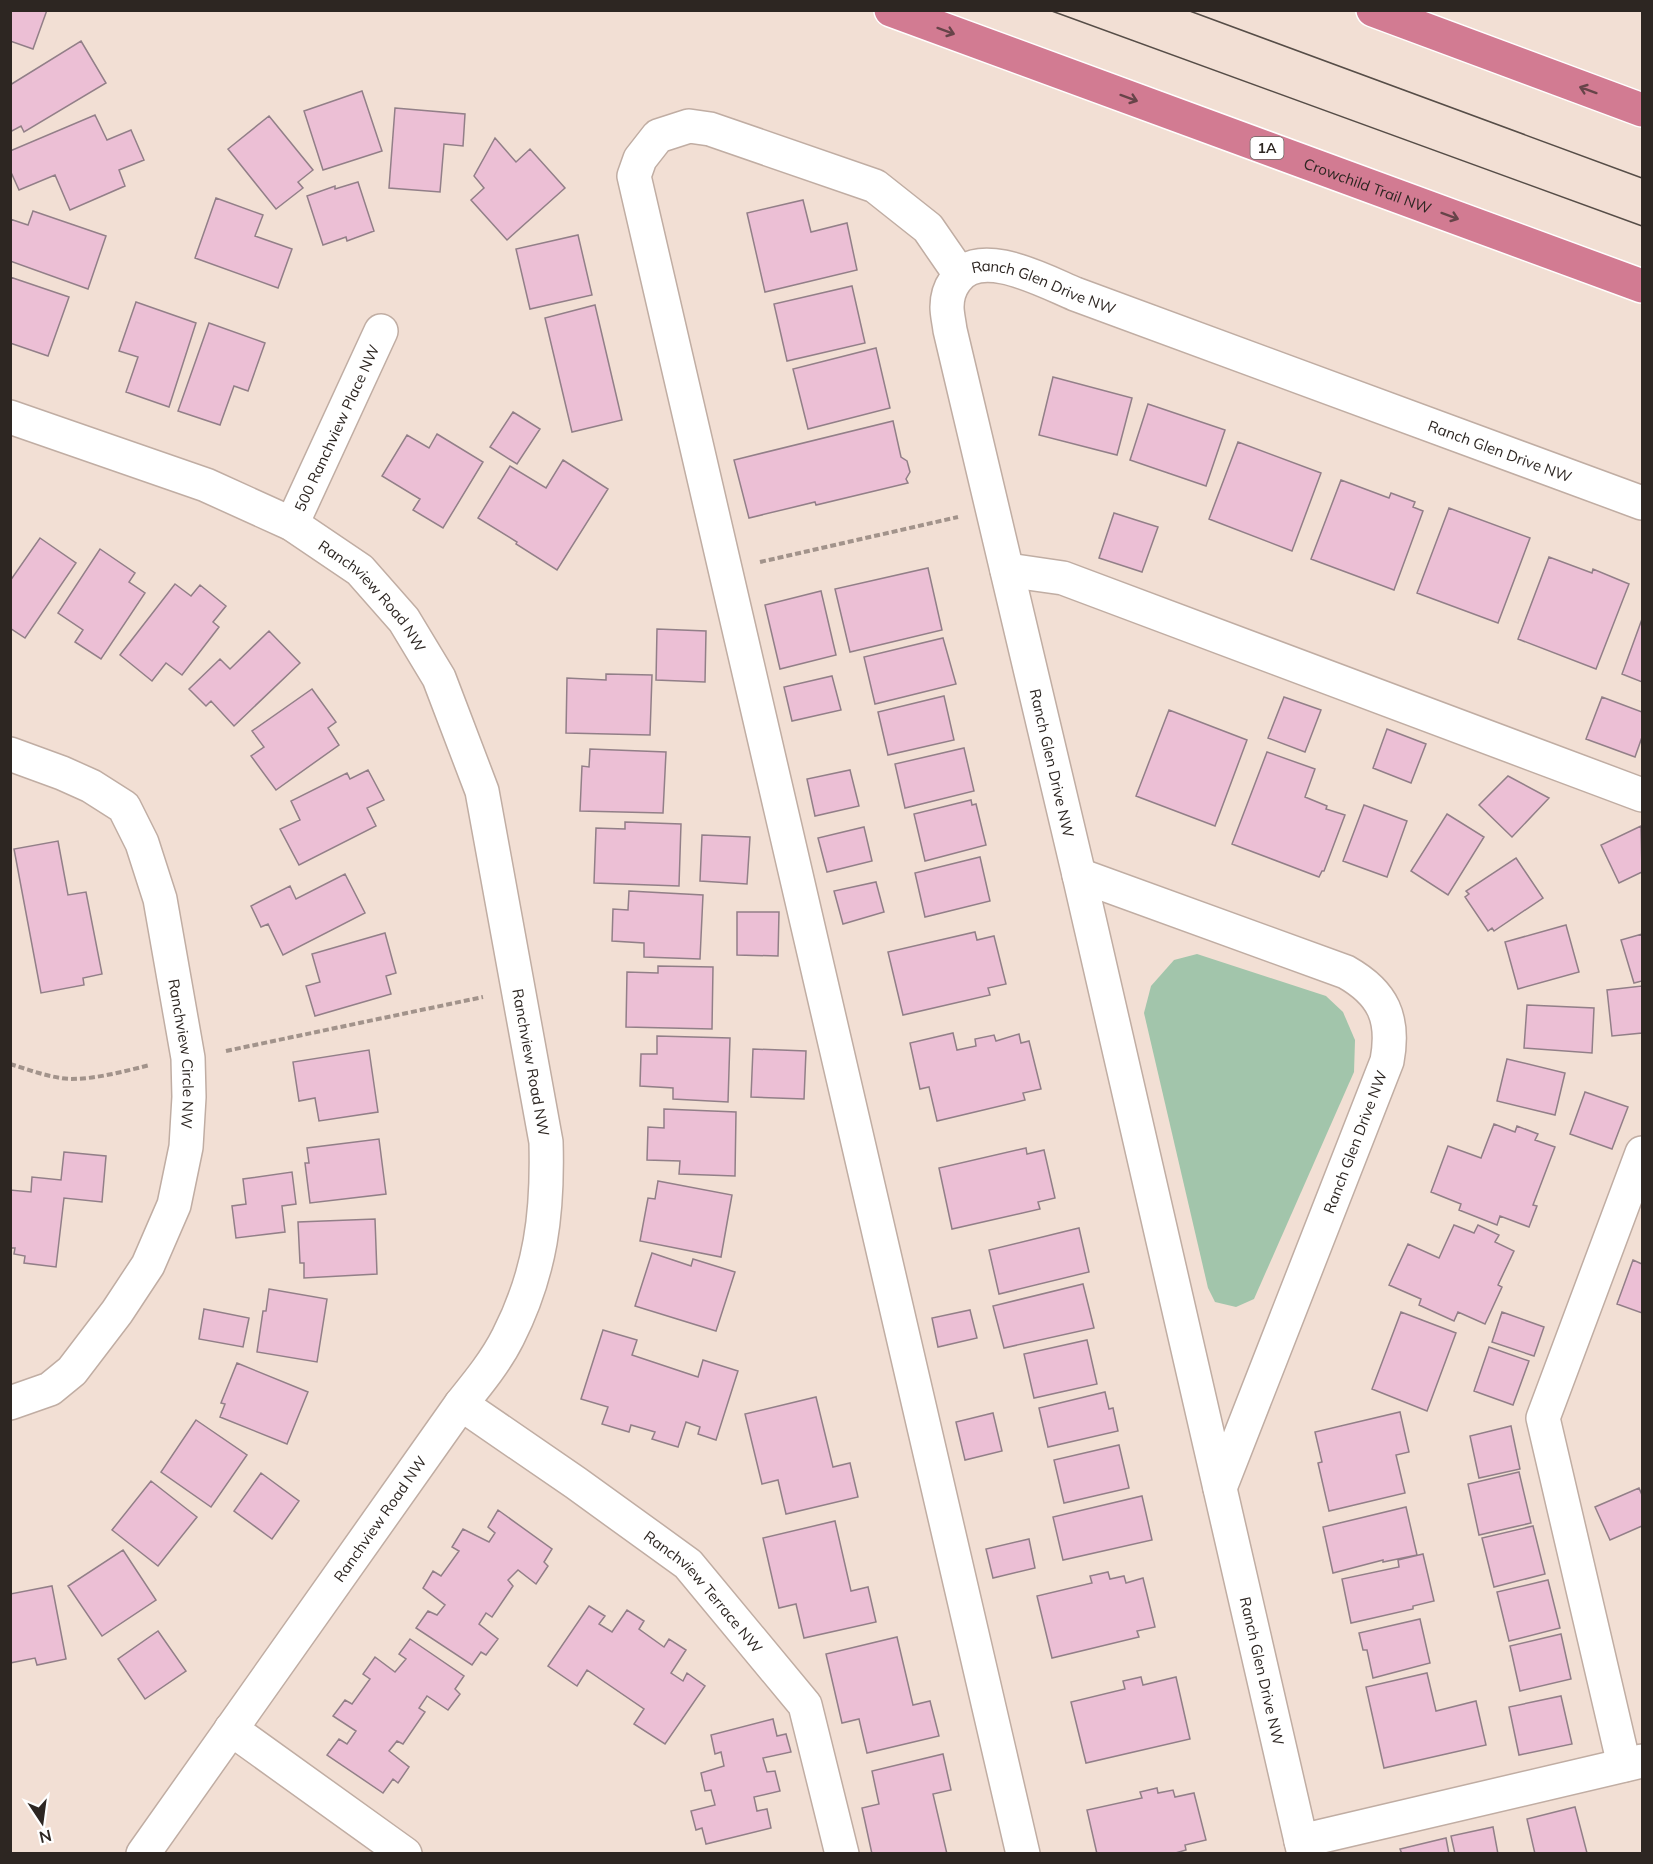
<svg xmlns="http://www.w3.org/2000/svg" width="1653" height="1864" viewBox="0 0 1653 1864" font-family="Mulish,sans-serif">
<rect width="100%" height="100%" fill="#f2dfd4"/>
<!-- green -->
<path fill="#a2c5ab" d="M1197,954L1326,996L1343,1012L1355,1040L1354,1072L1254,1299L1236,1307L1215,1302L1208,1288L1144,1013L1151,986L1174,960Z"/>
<!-- building -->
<path fill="#ecbfd5" stroke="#927f88" stroke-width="1.5" d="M10,10H47L33,49L10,41Z
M81,41L106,83L24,132L21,126L10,132V85Z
M362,91L382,151L323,170L304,111Z
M395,108L465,114L463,146L444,144L440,192L389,188Z
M95,115L107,140L131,130L144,160L119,170L125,186L70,210L55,175L19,190L10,170V151Z
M269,116L313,170L298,182L303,188L276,209L228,149Z
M495,138L516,162L530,149L565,188L507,240L471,200L484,188L474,176Z
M358,182L374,231L347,241L346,237L323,245L307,196L335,186V189Z
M216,198L263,215L255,236L292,249L278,288L195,258Z
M803,200L811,232L847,223L857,270L765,292L747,213Z
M33,211L106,236L88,289L10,261V219L28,225Z
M578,235L592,295L530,309L516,249Z
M10,277L69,297L48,356L10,343Z
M852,286L865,343L787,361L774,304Z
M136,302L196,323L169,407L126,392L138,357L119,351Z
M595,305L622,420L572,432L545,318Z
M209,323L265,343L248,391L234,386L220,425L178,411Z
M876,348L890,408L808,429L793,369Z
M1053,377L1132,398L1117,455L1039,435Z
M1148,404L1225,430L1206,486L1130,460Z
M513,412L540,429L517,464L490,447Z
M893,421L901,457L907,461L910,472L906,479L908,483L816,505L815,502L749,518L734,460Z
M437,434L483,462L443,528L413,510L420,499L382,476L407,435L429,448Z
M1238,442L1321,473L1292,551L1209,519Z
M563,460L608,489L557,570L516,544L517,542L478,518L510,466L546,488Z
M1341,480L1389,498L1391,493L1415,502L1413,507L1423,511L1394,590L1311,559Z
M1449,508L1530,538L1498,623L1417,593Z
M1114,513L1158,527L1142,572L1099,558Z
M40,538L76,563L25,638L10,628V581Z
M100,549L135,573L129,582L145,593L101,659L75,642L83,630L58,613Z
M1549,557L1592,573L1593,569L1629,584L1596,669L1518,639Z
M928,568L942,630L850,652L835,589Z
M175,584L191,596L200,585L226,606L213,622L219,627L182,675L166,663L152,681L120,655Z
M821,591L836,655L780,669L765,605Z
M1642,619V682L1622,674Z
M657,629L706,631L705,682L656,680Z
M269,631L300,663L234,726L211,701L206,706L189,689L220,659L230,669Z
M943,638L956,684L875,704L864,657Z
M606,674L652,675L650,735L566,733L567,678L606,680Z
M832,676L841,710L792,721L784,687Z
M312,689L336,722L328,728L339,745L276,790L251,756L264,747L252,731Z
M944,696L954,740L888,755L878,712Z
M1284,697L1321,710L1305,752L1268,738Z
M1602,697L1642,712V737L1635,757L1586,739Z
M1169,710L1247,740L1215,826L1136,796Z
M1387,729L1426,744L1411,783L1373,768Z
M964,748L974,791L905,808L895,764Z
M590,749L666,752L663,813L580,811L582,766L589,767Z
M1267,752L1315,769L1305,797L1327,806L1326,809L1345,815L1324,871H1322L1319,877L1232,844Z
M368,770L384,800L367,808L376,826L299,865L280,829L300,820L291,801L347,773L350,779Z
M850,770L859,806L815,816L807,779Z
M1508,776L1549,798L1512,837L1479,805Z
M971,800L972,805L976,804L986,845L925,861L914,814Z
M1364,805L1407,821L1387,877L1343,861Z
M1447,814L1484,837L1448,895L1411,871Z
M625,822L681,824L679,886L594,883L596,828L625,829Z
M1641,826L1642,872L1619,883L1601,845Z
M864,827L872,861L827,872L818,838Z
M702,835L750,837L747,884L700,881Z
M58,841L68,895L86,892L102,974L83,978L84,985L41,993L14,849Z
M980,857L990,901L925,917L915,873Z
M1516,858L1543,898L1494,931L1492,928L1488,931L1465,897L1469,894L1466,891Z
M345,874L365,913L283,955L268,924L261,927L251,906L290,886L296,899Z
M876,882L884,912L843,924L834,891Z
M629,891L703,895L700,959L644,957V943L612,941L613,909L628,910Z
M737,912H779L778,956L737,955Z
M1566,925L1579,972L1518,989L1505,942Z
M975,932L977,940L994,936L1006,984L988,988L990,995L903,1015L888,952Z
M385,933L396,973L386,976L391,994L315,1016L306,986L320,982L312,954Z
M1642,934V981L1634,983L1621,940Z
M658,966L713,967L712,1029L626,1027L627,972L658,973Z
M1642,986V1033L1612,1036L1607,990Z
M1527,1005L1594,1008L1592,1053L1524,1048Z
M953,1033L957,1050L976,1046L975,1039L994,1035L996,1041L1019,1034L1021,1043L1029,1041L1041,1089L1023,1093L1025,1100L937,1121L929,1087L920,1089L910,1043Z
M657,1036L730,1038L728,1102L673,1099V1088L640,1086L641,1054H657Z
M753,1049L806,1051L804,1099L751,1097Z
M369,1050L378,1112L319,1121L315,1098L299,1101L293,1062Z
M1507,1059L1565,1073L1555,1115L1497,1101Z
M1585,1092L1628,1107L1612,1149L1570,1134Z
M664,1109L736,1112L735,1176L679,1174L680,1161L647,1160L648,1127L664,1128Z
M1494,1124L1515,1132L1517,1126L1538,1134L1535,1140L1555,1147L1533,1205L1537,1206L1529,1227L1500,1216L1497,1225L1459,1210L1461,1204L1431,1192L1448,1146L1481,1158Z
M379,1139L386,1194L310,1203L305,1163H309L307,1148Z
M1026,1148L1027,1154L1044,1150L1055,1198L1038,1202L1040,1209L952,1229L939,1168Z
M64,1152L106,1156L102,1202L64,1198L56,1267L24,1263L25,1256L14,1254L15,1248H10V1190L31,1192L32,1177L61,1180Z
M292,1172L296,1204L282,1206L285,1232L236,1238L232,1206L246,1204L243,1179Z
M658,1181L732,1195L721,1257L640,1241L648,1198L655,1199Z
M375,1219L377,1274L304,1278V1263H300L298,1222Z
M1454,1225L1474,1233L1478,1225L1499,1235L1495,1242L1514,1251L1498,1285L1502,1287L1485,1324L1458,1312L1454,1321L1419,1305L1421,1299L1389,1285L1408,1244L1439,1258Z
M1079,1228L1089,1272L999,1294L989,1250Z
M652,1253L691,1266L693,1259L735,1272L716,1331L635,1306Z
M1633,1260L1642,1264V1313L1617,1304Z
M1083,1284L1094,1328L1004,1348L993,1306Z
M269,1289L327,1299L317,1362L257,1352L263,1311H266Z
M204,1309L249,1318L243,1347L199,1339Z
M970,1310L977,1338L938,1347L932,1318Z
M1401,1312L1456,1333L1427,1411L1372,1389Z
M1502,1312L1544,1327L1534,1356L1492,1342Z
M603,1330L637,1340L632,1355L698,1377L703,1360L738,1371L716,1440L698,1434L700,1427L686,1422L678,1447L652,1439L655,1432L631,1425L629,1432L602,1424L608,1407L581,1399Z
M1087,1340L1097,1384L1034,1398L1024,1354Z
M1489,1347L1529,1361L1513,1405L1474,1391Z
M237,1363L308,1392L287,1444L220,1417L225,1404L221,1403Z
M1105,1392L1109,1409L1113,1408L1118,1431L1048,1447L1039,1408Z
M816,1397L833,1467L850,1463L858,1497L786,1514L778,1480L762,1484L745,1414Z
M1400,1412L1409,1452L1396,1455L1405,1493L1329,1511L1318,1463L1322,1462L1315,1432Z
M993,1413L1002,1451L965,1460L956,1422Z
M196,1420L247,1455L211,1507L161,1472Z
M1511,1426L1520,1469L1479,1478L1470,1436Z
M1119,1445L1129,1488L1064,1503L1054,1460Z
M1519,1472L1531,1523L1479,1535L1468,1484Z
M261,1473L299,1501L272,1539L234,1511Z
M151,1481L197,1517L158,1566L112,1530Z
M1639,1488L1642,1495V1526L1610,1540L1595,1507Z
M1142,1496L1152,1540L1063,1560L1053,1517Z
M1406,1507L1417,1555L1383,1562V1560L1333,1573L1323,1527Z
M498,1510L552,1549L544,1562L548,1566L536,1584L518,1570L508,1580L513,1586L492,1617L486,1613L479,1624L498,1639L486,1655L481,1652L472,1665L416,1628L428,1611L437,1615L445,1605L423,1588L433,1571L441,1576L459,1551L452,1547L463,1529L489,1542L495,1533L488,1527Z
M835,1521L851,1591L868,1587L876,1622L804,1638L796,1604L779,1608L763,1538Z
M1533,1526L1545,1574L1494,1587L1482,1538Z
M1029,1539L1035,1568L993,1578L986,1549Z
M123,1550L156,1600L102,1636L68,1586Z
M1423,1554L1434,1601L1413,1606V1609L1351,1623L1342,1579L1399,1567L1398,1560Z
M1108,1572L1110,1579L1124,1576L1126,1583L1143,1578L1155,1627L1137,1631L1139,1637L1052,1658L1037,1596L1092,1583L1090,1576Z
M1548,1580L1560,1628L1509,1641L1497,1592Z
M52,1586L66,1659L37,1665L35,1658L10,1663V1594Z
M589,1606L605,1616L599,1624L612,1632L627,1610L644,1621L639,1629L664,1647L669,1639L686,1650L671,1673L683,1681L687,1673L705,1686L665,1744L634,1724L644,1709L587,1670L577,1686L548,1666Z
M1420,1619L1430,1663L1373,1678L1367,1650H1363L1359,1633Z
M158,1631L186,1671L145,1699L118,1659Z
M1561,1634L1571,1679L1520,1691L1510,1646Z
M897,1637L913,1705L930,1701L939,1736L867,1753L859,1719L842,1723L826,1654Z
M410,1639L464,1676L455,1689L460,1694L448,1710L427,1696L419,1708L425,1712L403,1744L397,1741L389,1751L409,1767L398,1783L393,1779L383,1793L327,1755L339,1739L347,1744L356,1731L333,1716L345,1700L352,1704L370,1679L363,1674L375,1657L395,1672L406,1659L399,1654Z
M1427,1673L1436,1711L1476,1701L1486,1745L1384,1768L1366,1687Z
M1141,1677L1143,1685L1176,1677L1190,1739L1086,1763L1071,1702L1125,1689L1123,1681Z
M1561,1696L1572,1744L1519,1755L1509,1707Z
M773,1719L777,1736L786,1734L791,1752L763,1758L767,1772L775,1771L780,1791L754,1797L757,1811L767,1809L771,1828L706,1844L702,1828L696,1830L691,1811L715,1805L711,1790L705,1791L701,1773L724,1766L721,1752L715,1754L711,1735Z
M943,1754L951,1790L933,1794L947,1854H872L862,1808L879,1804L872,1771Z
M1157,1788L1158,1793L1173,1790L1175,1797L1194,1793L1206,1840L1185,1845L1186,1850L1172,1854H1097L1087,1810L1142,1798L1140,1792Z
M1575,1807L1587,1853L1535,1854L1527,1819Z
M1493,1827L1498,1854H1455L1451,1836Z
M1446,1838L1449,1854H1402L1400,1849Z"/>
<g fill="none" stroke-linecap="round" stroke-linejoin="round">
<defs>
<g id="minor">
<path d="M959,273L928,228L875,186L710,129L689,126L658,136L640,159L634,176L1023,1854"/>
<path id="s1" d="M10,417L206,485L292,524L360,570L404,620L439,678L482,791L546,1142C548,1213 541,1272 508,1337C496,1361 478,1383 461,1404L143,1854"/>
<path id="s2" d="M292,524L381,331"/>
<path d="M1007,570L1063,578L1642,795"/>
<path id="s3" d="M10,754L62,773L91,786L124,807L142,843L160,899L188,1058L189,1097L186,1147L174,1205L148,1265L117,1312L72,1371L50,1389L10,1403"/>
<path d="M1079,875L1346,972C1383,993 1395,1018 1387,1061L1220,1488"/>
<path id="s4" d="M461,1404L576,1483L688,1564L805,1705L842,1854"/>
<path d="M231,1729L405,1854"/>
<path d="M1624,1765L1543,1418L1642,1153"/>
<path d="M1301,1841L1642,1761"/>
<path id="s5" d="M1304,1854L1079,875L950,330C949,322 947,314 947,307C947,297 950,288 955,281C978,244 1046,282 1075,294L1642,503"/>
</g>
<g id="highway">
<path id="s6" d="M891,10L1642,286"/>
<path d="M1373,10L1642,110"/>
</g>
</defs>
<!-- minor casing -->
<use href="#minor" stroke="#c0ada3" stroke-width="36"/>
<!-- highway casing -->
<use href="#highway" stroke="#fff" stroke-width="36"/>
<!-- path -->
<path stroke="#a2938b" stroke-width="4" stroke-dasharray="6 3" stroke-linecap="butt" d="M760,562L958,517
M226,1051L483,997
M10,1064C30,1070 50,1078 71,1079C97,1079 125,1071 150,1065"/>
<!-- minor -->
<use href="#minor" stroke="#fff" stroke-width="33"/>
<!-- highway -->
<use href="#highway" stroke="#d27b92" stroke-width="33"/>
<!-- tram -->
<path stroke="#564d47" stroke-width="1.5" d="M1049,10L1642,226
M1187,10L1642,178"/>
</g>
<!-- one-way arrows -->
<defs><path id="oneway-shaft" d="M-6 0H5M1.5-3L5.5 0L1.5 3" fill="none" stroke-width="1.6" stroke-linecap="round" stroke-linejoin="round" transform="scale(1.5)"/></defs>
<g stroke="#674449">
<use href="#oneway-shaft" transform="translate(946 31) rotate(20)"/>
<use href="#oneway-shaft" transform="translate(1588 90) rotate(-160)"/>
<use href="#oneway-shaft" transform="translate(1129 98) rotate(20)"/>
<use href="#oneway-shaft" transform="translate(1450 216) rotate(20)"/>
</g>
<g text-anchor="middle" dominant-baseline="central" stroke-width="6" stroke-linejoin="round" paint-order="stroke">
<!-- shield labels -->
<rect fill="#fff" stroke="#6c6764" stroke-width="1.5" x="1250.5" y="137" width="33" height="22" rx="4.5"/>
<g font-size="14" font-weight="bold" fill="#2d2622">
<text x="1267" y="148">1A</text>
</g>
<!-- street labels -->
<g font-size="15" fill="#2d2622" stroke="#fff">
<text stroke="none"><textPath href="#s6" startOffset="508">Crowchild Trail NW</textPath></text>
<text stroke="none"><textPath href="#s5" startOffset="1713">Ranch Glen Drive NW</textPath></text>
<text stroke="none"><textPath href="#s2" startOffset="106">500 Ranchview Place NW</textPath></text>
<text stroke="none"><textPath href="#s5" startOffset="2199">Ranch Glen Drive NW</textPath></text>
<text stroke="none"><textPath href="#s1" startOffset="411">Ranchview Road NW</textPath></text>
<text transform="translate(1052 763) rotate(77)">Ranch Glen Drive NW</text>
<text stroke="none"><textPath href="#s3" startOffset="382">Ranchview Circle NW</textPath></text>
<text stroke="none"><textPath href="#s1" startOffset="915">Ranchview Road NW</textPath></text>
<text transform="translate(1355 1142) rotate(-69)">Ranch Glen Drive NW</text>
<text transform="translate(380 1519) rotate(-55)">Ranchview Road NW</text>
<text stroke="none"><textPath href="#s4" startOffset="308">Ranchview Terrace NW</textPath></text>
<text transform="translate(1262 1671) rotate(77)">Ranch Glen Drive NW</text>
</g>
</g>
<!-- border -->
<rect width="1653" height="1864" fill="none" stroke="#2d2622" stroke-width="24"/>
<!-- north arrow -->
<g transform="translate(42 1822) rotate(167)" stroke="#ffffff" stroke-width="4.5" paint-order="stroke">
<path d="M0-4.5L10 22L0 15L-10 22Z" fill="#2d2622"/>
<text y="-9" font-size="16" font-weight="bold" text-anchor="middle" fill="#2d2622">N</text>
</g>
</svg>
